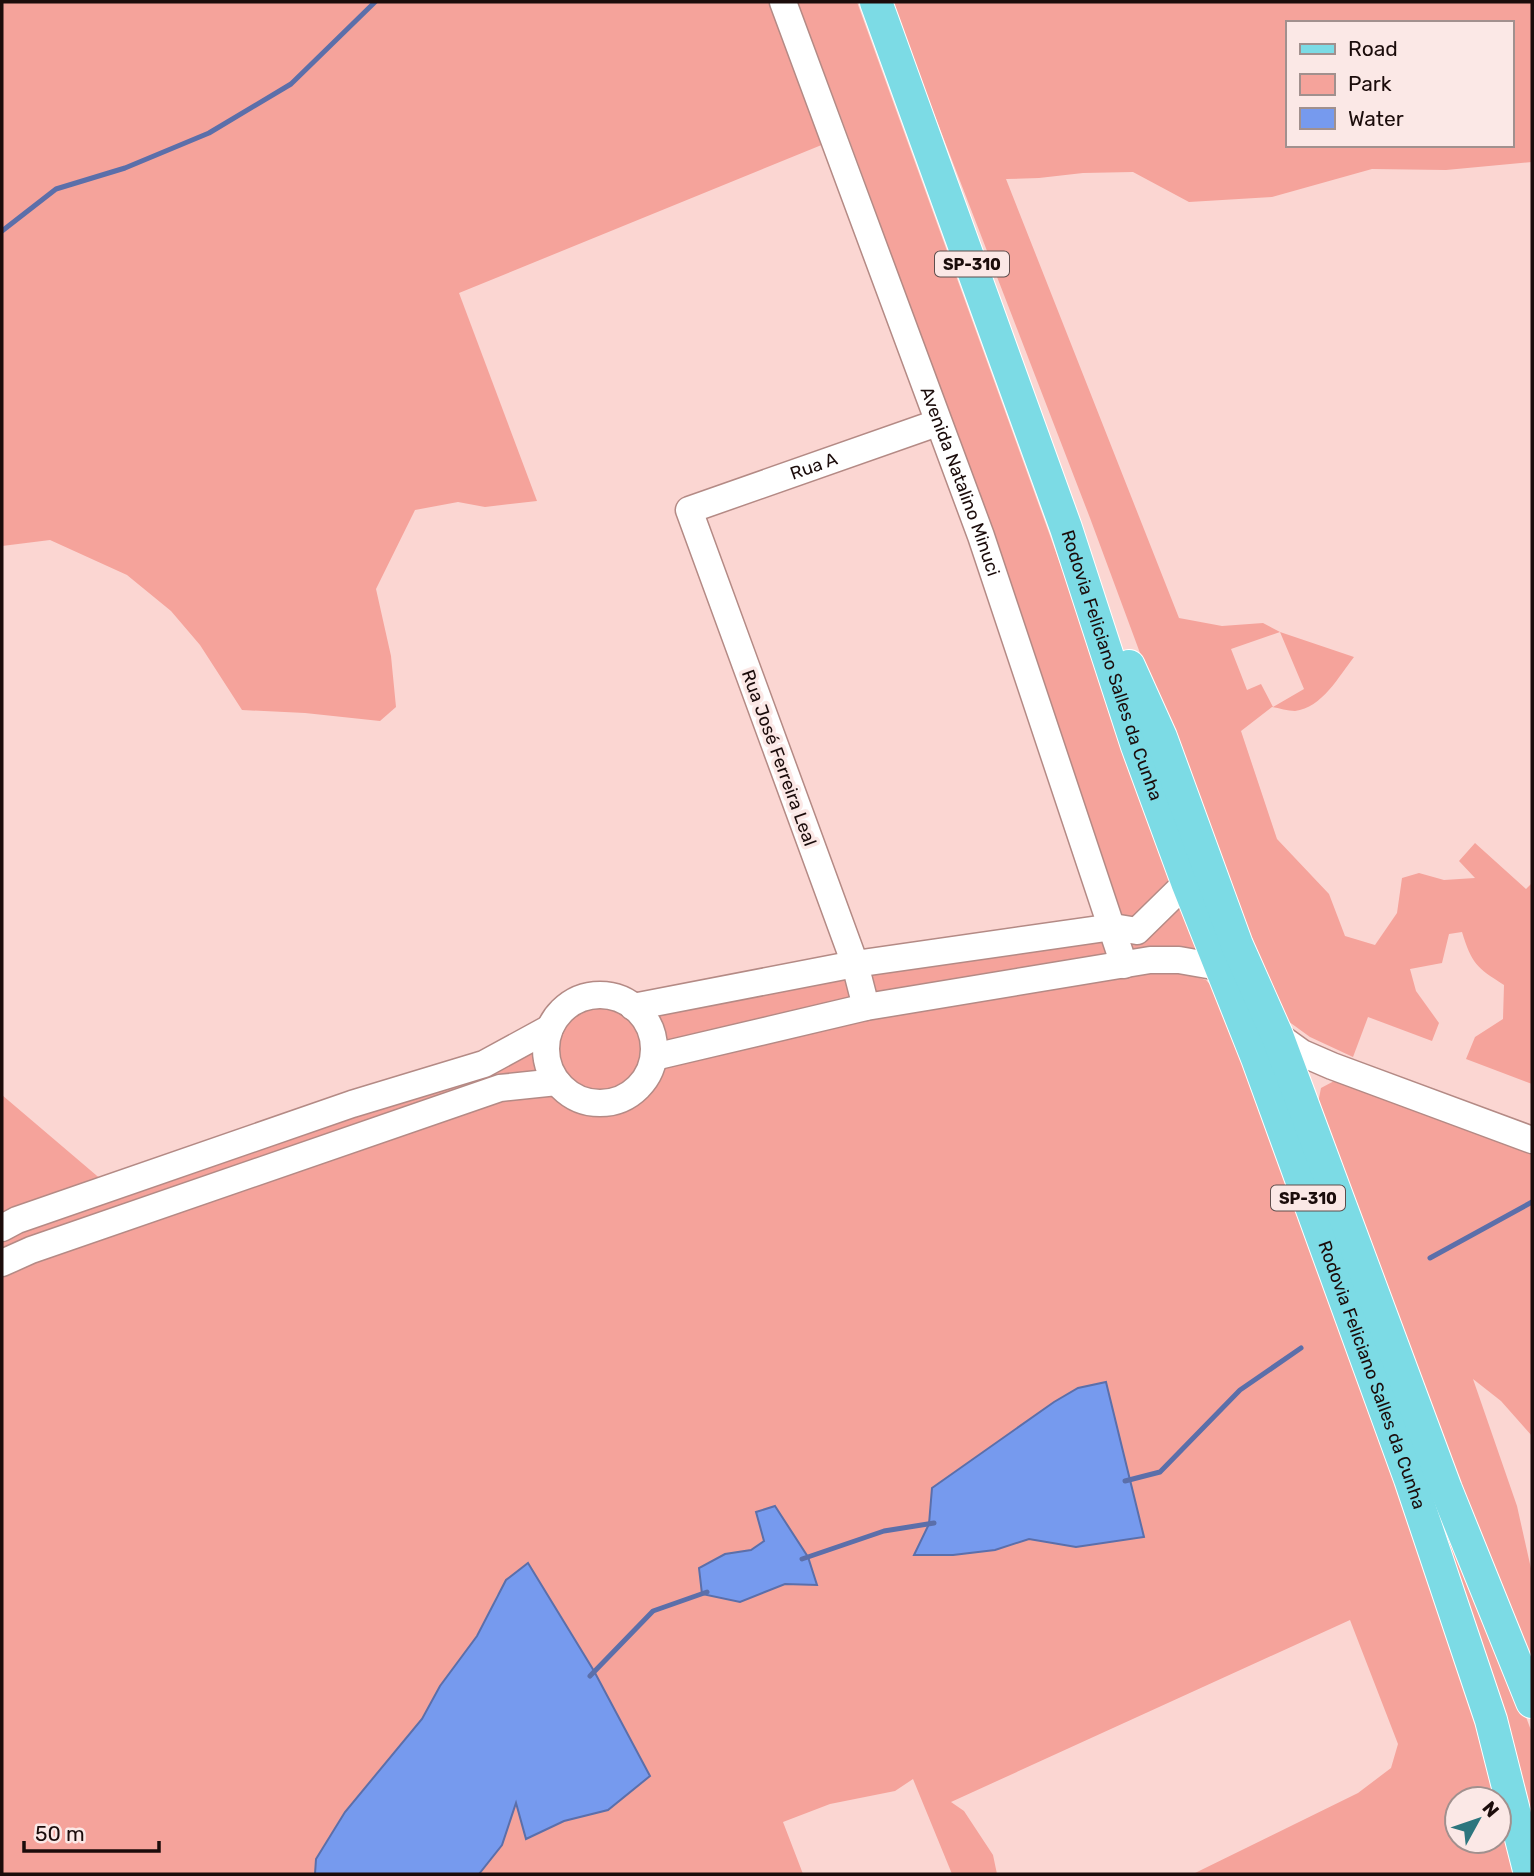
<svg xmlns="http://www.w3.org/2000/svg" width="1534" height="1876" viewBox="0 0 1534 1876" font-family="Rubik,sans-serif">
<rect width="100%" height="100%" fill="#fbd6d2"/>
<!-- green -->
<path fill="#f5a39b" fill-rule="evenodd" d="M2,2H772L824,144L459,293L537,501L485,507L458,502L415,510L376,589L391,656L396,707L380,721L305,713L242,710L200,645L171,611L127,575L50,540L2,546Z
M797,2H857L1109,699L1173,884L1147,916L1117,921C1014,613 915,304 797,2Z
M891,2H1532V162L1446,170L1372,169L1272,197L1189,202L1133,172L1083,173L1039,178L1006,179L1179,618L1222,626L1263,623L1280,632L1354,657C1339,676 1322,708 1295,711C1288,711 1279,708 1272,707L1241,731L1277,839L1329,894L1345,936L1375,945L1397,913L1402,878L1419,873L1444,880L1475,878L1459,861L1475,843L1526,889L1532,883V1084L1466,1059L1475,1037L1503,1019L1504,985C1476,967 1472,964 1462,932L1449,934L1442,963L1410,969L1416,991L1439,1023L1432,1041L1368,1017L1353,1057L1310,1037L1281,1016L1170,734L1090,518ZM1287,23H1511V145H1287ZM1280,632L1304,689L1273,707L1261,684L1247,690L1231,649Z
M1152,756L1441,1492L1532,1733V1842Z
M1180,894L1206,960L1129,962L1120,931Z
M1105,933L1116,957L872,1001L865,966Z
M850,968L859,999L658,1043L654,1026L648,1014Z
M1180,972L1206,980L1216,991L1246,1060L1479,1722L1497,1799H1457V1841H1499V1806L1515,1874H1193L1358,1793L1391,1768L1398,1744L1350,1620L951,1802L964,1811L993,1855L997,1874H952L913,1779L895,1791L830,1804L783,1822L803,1874H479L502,1845L517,1801L527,1839L564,1821L608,1810L650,1776L594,1671L528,1563L497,1595L477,1636L440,1686L422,1719L345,1812L316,1859L315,1874H2V1268L503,1092L555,1087C593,1122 643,1111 658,1061L868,1015L1126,974ZM1078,1388L1076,1547L1029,1539L995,1550L914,1555L929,1524L999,1442L1054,1402ZM764,1540L816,1585L785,1584L740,1602L725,1554L751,1550Z
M551 1049a49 49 0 1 1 98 0a49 49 0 1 1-98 0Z
M541,1042V1054L549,1077L2,1258V1232Z
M1336,1080L1532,1149V1436L1501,1401L1473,1379L1517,1506L1532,1573V1662L1455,1481L1317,1108L1321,1088Z
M2,1095L103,1181L2,1218Z"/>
<!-- water -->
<path fill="#769aee" stroke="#5b6faa" stroke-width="2" d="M1106,1382L1144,1537L1076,1547L1029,1539L995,1550L953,1555H914L929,1524L932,1488L1054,1402L1078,1388Z
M775,1506L808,1557L817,1585L785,1584L740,1602L702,1594L699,1568L725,1554L751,1550L764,1541L756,1512Z
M528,1563L594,1671L650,1776L608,1810L564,1821L526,1839L516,1803L502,1845L479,1874H315L316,1859L345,1812L422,1719L440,1686L477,1636L506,1580Z"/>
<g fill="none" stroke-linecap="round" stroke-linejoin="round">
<!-- stream -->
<path stroke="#5b6faa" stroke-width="5" d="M2,231L56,189L125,168L209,133L291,84L375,2
M1430,1258L1532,1202
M1125,1481L1160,1472L1240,1390L1301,1348
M802,1559L884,1531L934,1523
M590,1676L653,1611L707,1592"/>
<defs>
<g id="minor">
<path id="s1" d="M783,2L981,536L1124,965"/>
<circle cx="600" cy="1049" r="54"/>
<path d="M633,1007L855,964L1113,927L1137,931L1187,882"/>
<path id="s2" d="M866,1007L855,964L689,510L937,423"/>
<path d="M1277,1035L1302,1053L1332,1066L1532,1140"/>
<path d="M654,1057L866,1007L1150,960H1179L1219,967"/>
<path d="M2,1228L17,1220L352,1104L484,1064L550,1028"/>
<path d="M2,1263L31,1250L500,1088L557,1082"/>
</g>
<g id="major">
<path id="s3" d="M876,2L1066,528L1137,746L1187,882L1257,1058L1410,1479L1491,1720L1530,1874"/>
<path d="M1129,666L1161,737L1237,945L1277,1035L1446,1489L1532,1702"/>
</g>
</defs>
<!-- minor casing -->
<use href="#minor" stroke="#b48a85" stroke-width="29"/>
<!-- major casing -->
<use href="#major" stroke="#fff" stroke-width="34"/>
<!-- minor -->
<use href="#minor" stroke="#fff" stroke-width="26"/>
<!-- major -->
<use href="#major" stroke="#7cdbe5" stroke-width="32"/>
</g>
<g text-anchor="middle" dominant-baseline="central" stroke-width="7" stroke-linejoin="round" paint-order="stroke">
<!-- shield labels -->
<g fill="#fbe8e6" stroke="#5e4e4d" stroke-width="2">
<rect x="935" y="251.5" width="74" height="25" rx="5"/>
<rect x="1271" y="1185.5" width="74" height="25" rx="5"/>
</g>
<g font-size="16" font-weight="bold" fill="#1b0c0b">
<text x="972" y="264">SP-310</text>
<text x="1308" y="1198">SP-310</text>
</g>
<!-- street labels -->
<g font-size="18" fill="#1b0c0b" stroke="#fbe8e6">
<text stroke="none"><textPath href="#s2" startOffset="660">Rua A</textPath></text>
<text stroke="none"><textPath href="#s1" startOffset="511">Avenida Natalino Minuci</textPath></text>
<text stroke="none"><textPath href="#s3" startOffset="704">Rodovia Feliciano Salles da Cunha</textPath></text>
<text transform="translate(779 758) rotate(70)">Rua José Ferreira Leal</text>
<text stroke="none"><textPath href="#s3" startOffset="1460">Rodovia Feliciano Salles da Cunha</textPath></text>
</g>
</g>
<!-- border -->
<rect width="1534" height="1876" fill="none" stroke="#1b0c0b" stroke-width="7"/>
<!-- legend -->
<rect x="1286" y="21" width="228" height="126" fill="#fbe8e6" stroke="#a1908e" stroke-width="2"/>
<rect x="1300" y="44" width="35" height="10" fill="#7cdbe5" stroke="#a1908e" stroke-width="2"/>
<text x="1348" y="56" font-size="21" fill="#1b0c0b">Road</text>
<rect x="1300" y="74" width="35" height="21" fill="#f5a39b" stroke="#a1908e" stroke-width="2"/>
<text x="1348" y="91" font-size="21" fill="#1b0c0b">Park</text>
<rect x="1300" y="108" width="35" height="21" fill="#769aee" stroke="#a1908e" stroke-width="2"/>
<text x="1348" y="126" font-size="21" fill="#1b0c0b">Water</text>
<!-- north arrow -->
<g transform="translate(1478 1820) rotate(50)"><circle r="33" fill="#fbe8e6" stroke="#a1908e" stroke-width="2"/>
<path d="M0-5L12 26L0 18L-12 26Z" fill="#2d767e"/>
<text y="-10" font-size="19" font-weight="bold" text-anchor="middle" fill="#1b0c0b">N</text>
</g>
<!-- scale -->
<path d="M24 1841v10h135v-10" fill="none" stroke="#1b0c0b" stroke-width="3.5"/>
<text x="35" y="1841" font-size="21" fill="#1b0c0b" stroke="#fbe8e6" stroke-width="5" paint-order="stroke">50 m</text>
</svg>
